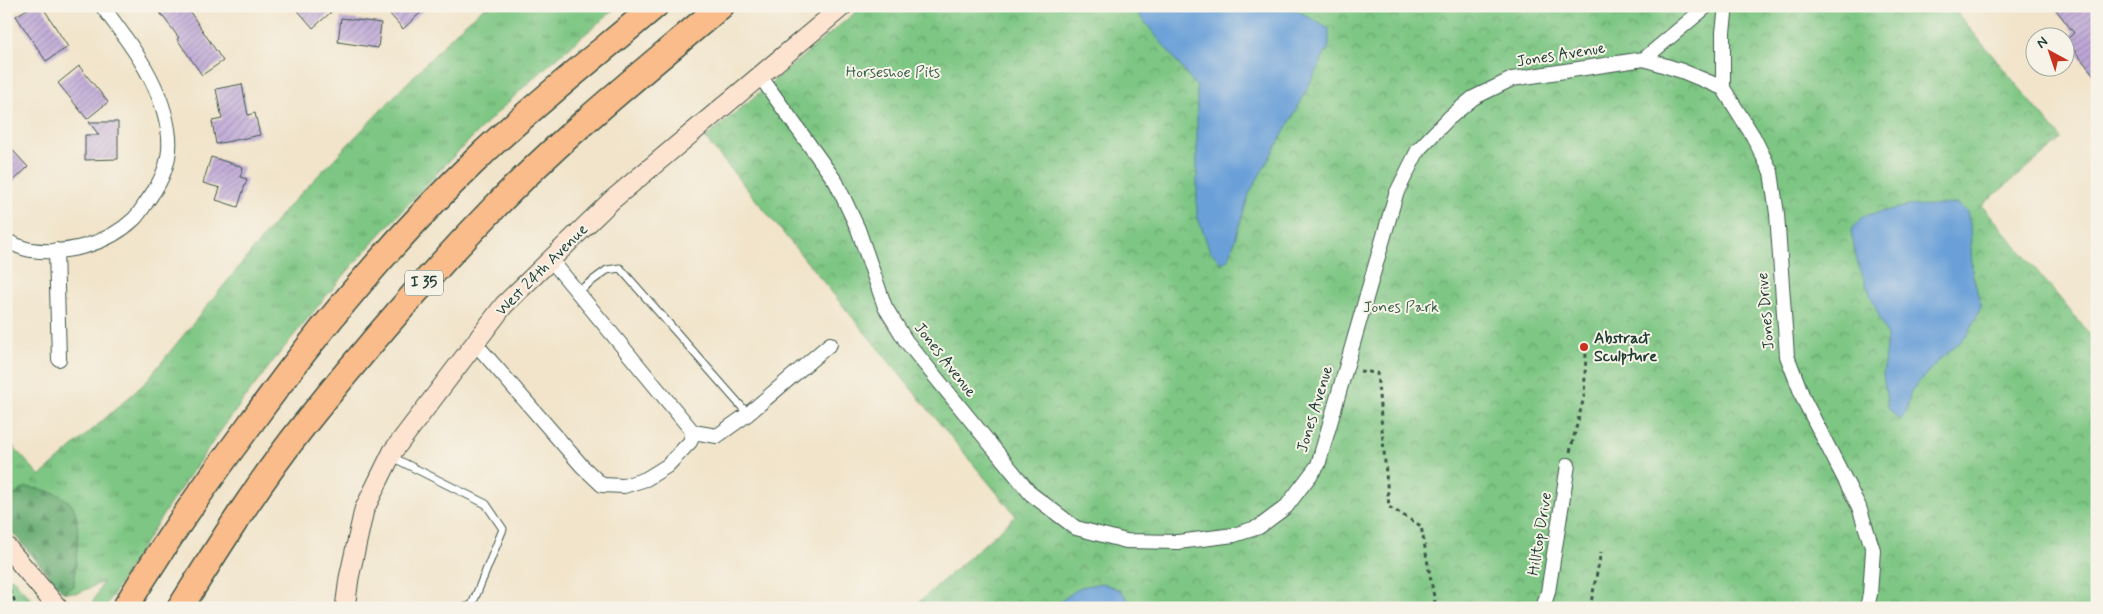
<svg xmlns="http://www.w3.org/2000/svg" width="2103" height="614" viewBox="0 0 2103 614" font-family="Mynerve,sans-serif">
<defs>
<pattern id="grass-tufts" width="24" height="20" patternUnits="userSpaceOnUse" patternTransform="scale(1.25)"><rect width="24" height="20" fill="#7dc683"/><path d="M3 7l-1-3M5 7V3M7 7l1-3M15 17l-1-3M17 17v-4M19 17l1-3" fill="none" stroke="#66a26c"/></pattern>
<pattern id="forest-firs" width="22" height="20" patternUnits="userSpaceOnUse" patternTransform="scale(1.25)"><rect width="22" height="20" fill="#66ab71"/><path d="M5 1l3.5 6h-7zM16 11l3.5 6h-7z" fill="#538c5e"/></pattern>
<pattern id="park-crowns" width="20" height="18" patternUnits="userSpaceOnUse" patternTransform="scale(1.25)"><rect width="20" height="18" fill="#7dc683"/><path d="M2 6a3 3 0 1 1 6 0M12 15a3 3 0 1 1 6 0" fill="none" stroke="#66a26c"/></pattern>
<pattern id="building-hatch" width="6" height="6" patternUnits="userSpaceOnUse" patternTransform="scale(1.25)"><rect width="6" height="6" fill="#bfa8d7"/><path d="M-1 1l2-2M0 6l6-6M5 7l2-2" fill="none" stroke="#9b8aaf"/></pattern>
</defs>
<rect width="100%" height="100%" fill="#f7f3e8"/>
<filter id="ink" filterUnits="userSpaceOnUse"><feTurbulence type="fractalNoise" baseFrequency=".02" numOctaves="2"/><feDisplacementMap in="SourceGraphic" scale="10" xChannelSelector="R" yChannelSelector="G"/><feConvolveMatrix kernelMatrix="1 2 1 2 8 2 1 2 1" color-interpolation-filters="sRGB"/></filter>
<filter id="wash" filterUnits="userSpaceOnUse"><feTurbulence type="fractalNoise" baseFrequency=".0096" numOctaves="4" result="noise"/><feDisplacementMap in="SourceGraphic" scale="20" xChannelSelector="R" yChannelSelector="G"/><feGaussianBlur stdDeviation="1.12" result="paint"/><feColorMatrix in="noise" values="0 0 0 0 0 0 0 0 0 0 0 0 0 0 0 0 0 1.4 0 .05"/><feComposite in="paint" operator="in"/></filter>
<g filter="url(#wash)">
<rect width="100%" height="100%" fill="#f1e4ca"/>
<!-- grass -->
<path fill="url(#grass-tufts)" stroke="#4e825c" d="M486,6H618C587,33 554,59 524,87C361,242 219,413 105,608H90L103,582L78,593L63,592L74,586L73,506C54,490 47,488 23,493C15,494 12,495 6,501V439L40,476L144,384L285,210L461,27Z
M12,578L39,608H6V581Z"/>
<!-- forest -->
<path fill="url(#forest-firs)" stroke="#427452" d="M26,487C42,489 62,492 72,505C83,518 75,568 74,586L63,592L6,525V501Z"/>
<!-- park -->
<path fill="url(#park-crowns)" stroke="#4e825c" d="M863,6H1951L2062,139L1982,205L2097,343V608H912L1016,516L705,138Z"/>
<!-- water -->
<path fill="#6ba0d8" stroke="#456e86" d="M1132,6H1290L1329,29V46L1295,113L1249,194L1229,259L1222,263L1210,251L1197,215V87Z
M1957,204L1967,212L1970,224L1972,271L1981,307L1968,335L1937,362L1911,391L1906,413L1899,421L1888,407L1883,375L1887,336L1857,261L1851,231L1863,216L1907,206Z
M1102,583L1120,590L1136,608H1051L1081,587Z"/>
<g id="blocks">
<!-- building -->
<path fill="url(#building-hatch)" d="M32,6H42L68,47L46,61L16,16Z
M155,6H186L223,61L202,75L177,39L179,38Z
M294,6H338L313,28Z
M395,6H428L403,29L389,13Z
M2053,6H2089L2097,16V79L2066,40L2074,33Z
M341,18L381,23L378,48L338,42Z
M79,66L108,102L87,119L58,83Z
M242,84L248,115L255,113L260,135L216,144L212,121L222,119L216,89Z
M89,122H118V159L85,160V135H99Z
M6,143L28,167L6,188Z
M211,157L243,167L240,177L247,179L238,207L216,200L220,188L203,183Z"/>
</g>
</g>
<g filter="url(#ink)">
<use href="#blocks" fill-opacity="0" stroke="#3e564a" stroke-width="1"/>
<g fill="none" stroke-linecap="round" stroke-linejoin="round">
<defs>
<path id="lane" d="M577,292L607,270L620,268L748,414
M392,457L486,504L503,529L472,605L463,608"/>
<path id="street" d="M1726,6L1723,32V88L1753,136L1771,172L1777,214L1787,356L1804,400L1859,507L1873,550L1870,594L1867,608
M1644,59L1682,71L1723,88
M760,76L836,182L858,229L885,307L906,341L1031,494L1076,528L1126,541L1178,542L1234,535L1259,527L1286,507L1318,465L1396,194L1418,150L1449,118L1473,98L1512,79L1644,59L1707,6
M6,241C14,244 23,249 31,250C67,255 108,244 134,219C140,213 145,204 150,197C163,179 171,160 169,137C164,87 132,46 102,6
M56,250L59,359
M551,260L693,432L717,436L748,414L830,344
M475,343L582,466L602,485L624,486L646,479L667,466L690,442L693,432
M1543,608L1548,592L1568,465"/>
<path id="secondary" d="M6,546L58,608
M345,608L349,578L364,510L393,451L504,305L612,200L843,6"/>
<path id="highway" d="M125,608C163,545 204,486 248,427C319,328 394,238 482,154C537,102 597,55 655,6
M180,608C219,546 258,483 304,425C363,351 426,278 492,210C563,136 643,72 721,6"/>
</defs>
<!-- lane casing -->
<use href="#lane" stroke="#3e564a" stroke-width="9"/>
<!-- street casing -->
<use href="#street" stroke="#3e564a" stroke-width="16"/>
<!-- secondary casing -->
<use href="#secondary" stroke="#3e564a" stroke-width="21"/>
<!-- highway casing -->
<use href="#highway" stroke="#3e564a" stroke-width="28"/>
<!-- path -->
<path stroke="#3e564a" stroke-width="3" stroke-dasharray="4 4" stroke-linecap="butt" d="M1360,371L1377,373L1389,507L1421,526L1436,608
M1570,452L1584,397L1586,354
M6,583L18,608
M1590,608L1601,552"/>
<!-- lane -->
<use href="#lane" stroke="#fff" stroke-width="7"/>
<!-- street -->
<use href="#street" stroke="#fff" stroke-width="14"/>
<!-- secondary -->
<use href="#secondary" stroke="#fde4d0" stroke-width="19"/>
<!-- highway -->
<use href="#highway" stroke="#f9bc8a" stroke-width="25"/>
</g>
</g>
<!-- markers -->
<circle fill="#c8321e" stroke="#f7f3e8" stroke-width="2" cx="1584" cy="347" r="5"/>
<g text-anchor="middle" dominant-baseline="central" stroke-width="4" stroke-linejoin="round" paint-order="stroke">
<!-- shield labels -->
<rect fill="#f7f3e8" stroke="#60746a" stroke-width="1" x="405" y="270.5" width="38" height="25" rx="4"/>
<g font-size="15" font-weight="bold" fill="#1f3d34">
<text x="424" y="283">I 35</text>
</g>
<!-- street labels -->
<g font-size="16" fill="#1f3d34" stroke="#f7f3e8">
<text transform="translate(1561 55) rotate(-9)">Jones Avenue</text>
<text transform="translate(542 270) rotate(-45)">West 24th Avenue</text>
<text transform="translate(1766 311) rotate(-95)">Jones Drive</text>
<text transform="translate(945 360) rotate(52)">Jones Avenue</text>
<text transform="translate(1315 409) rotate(-73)">Jones Avenue</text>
<text transform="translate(1540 534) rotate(-81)">Hilltop Drive</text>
</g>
<!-- park labels -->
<g font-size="16" fill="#365f48" stroke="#f7f3e8">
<text x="893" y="72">Horseshoe Pits</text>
<text x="1401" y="307">Jones Park</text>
</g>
<!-- poi labels -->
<g font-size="16" font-weight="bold" fill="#1f3d34" stroke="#f7f3e8" text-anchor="start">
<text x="1594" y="338">Abstract<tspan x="1594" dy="18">Sculpture</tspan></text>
</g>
</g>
<!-- margin -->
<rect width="2103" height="614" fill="none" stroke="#f7f3e8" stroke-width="25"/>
<!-- north arrow -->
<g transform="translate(2050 52) rotate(320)"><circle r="24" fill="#f7f3e8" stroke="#a1aaa0"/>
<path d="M0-4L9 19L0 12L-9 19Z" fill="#c8321e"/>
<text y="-8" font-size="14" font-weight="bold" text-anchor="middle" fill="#1f3d34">N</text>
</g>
</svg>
